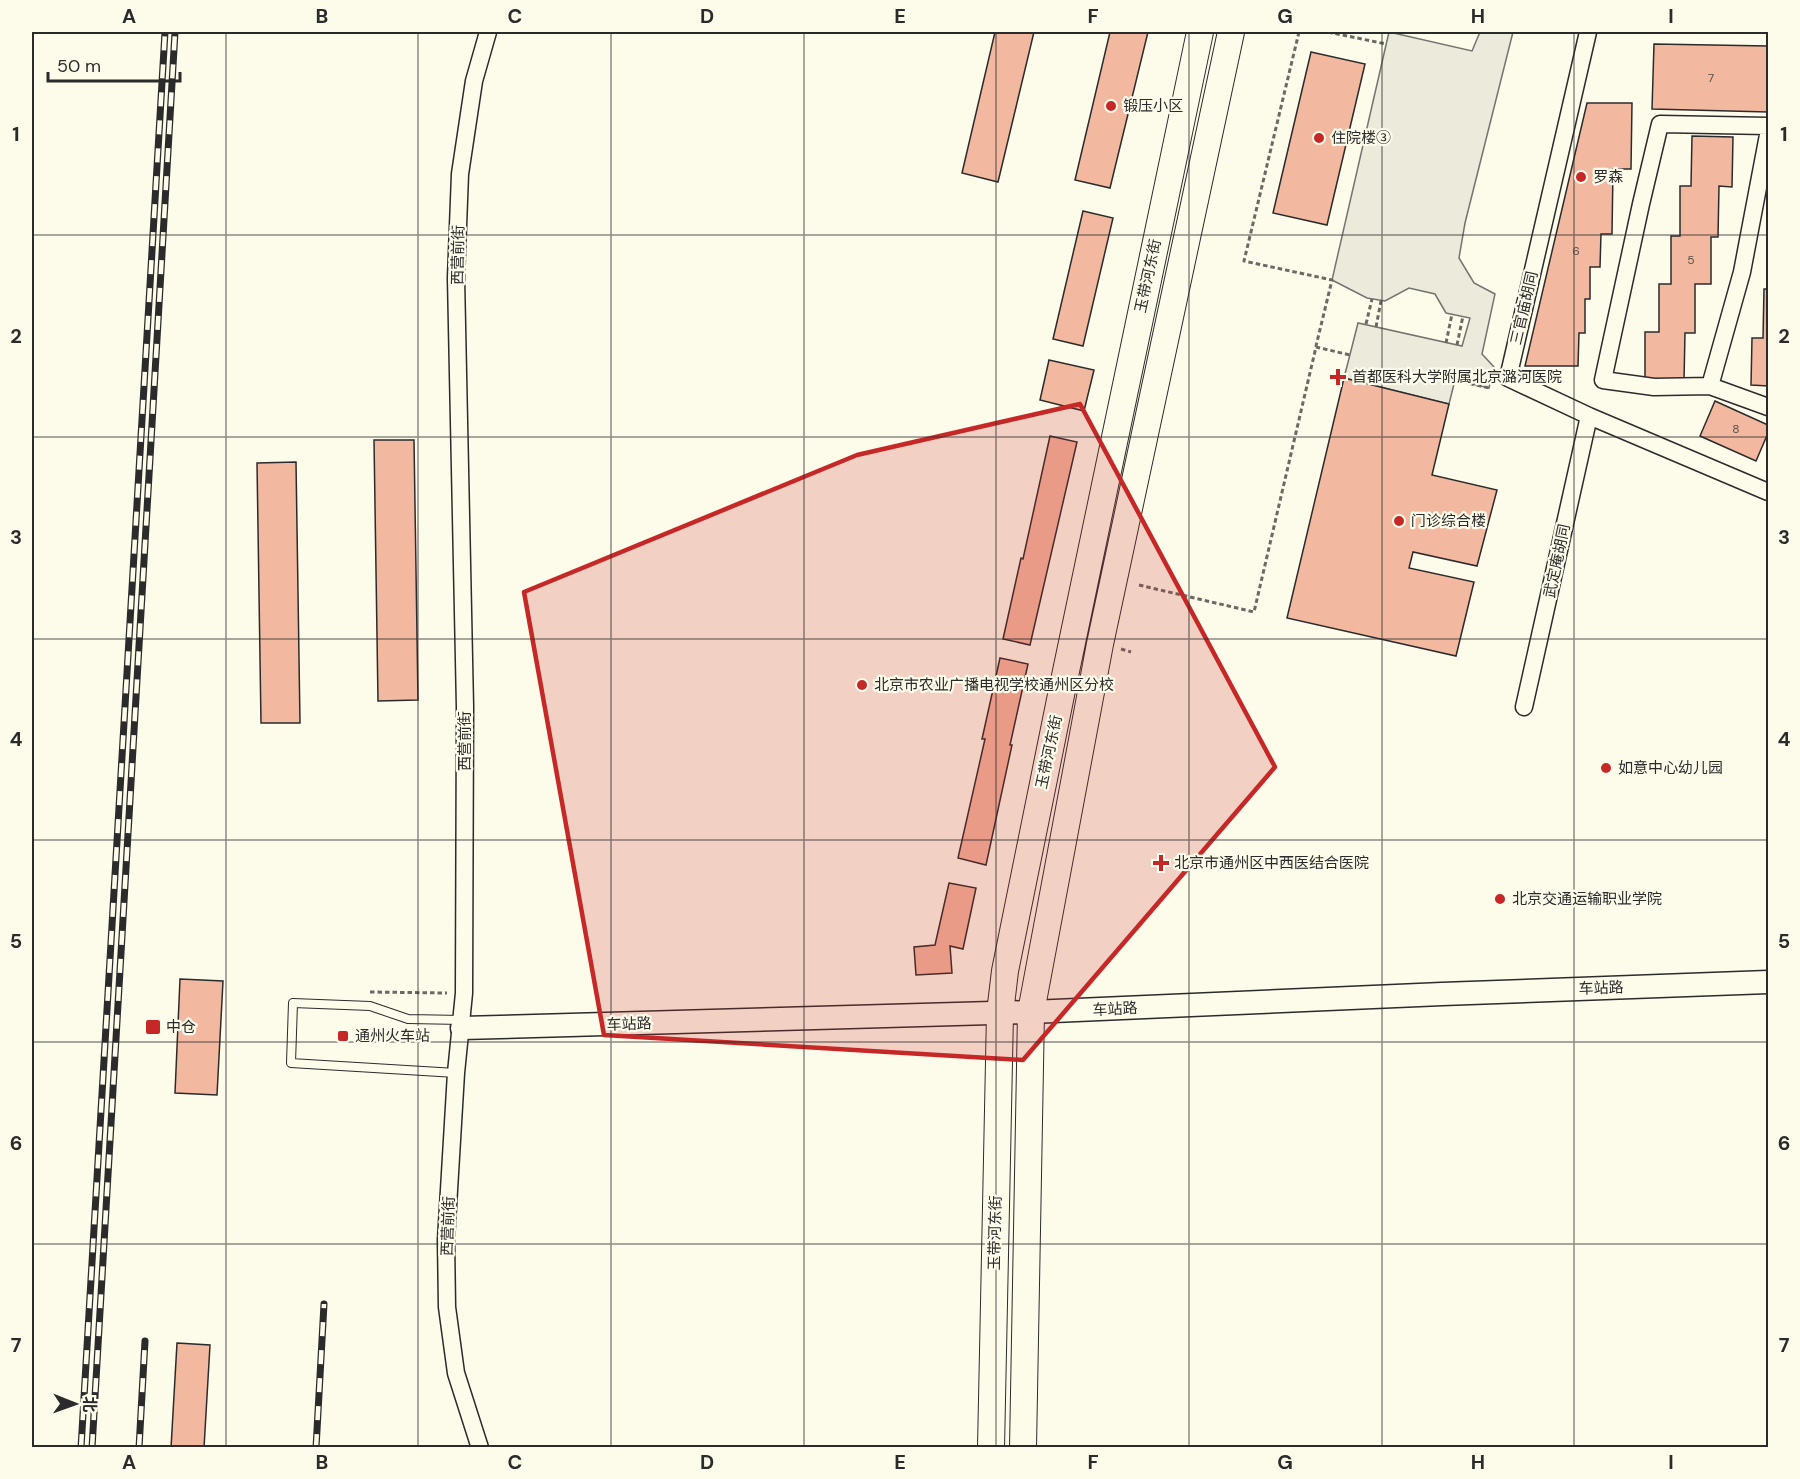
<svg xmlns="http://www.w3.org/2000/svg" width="1800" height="1479" viewBox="0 0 1800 1479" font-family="'DM Sans','Noto Sans SC',sans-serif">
<rect width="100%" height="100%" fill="#fdfbea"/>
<!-- parking -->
<path fill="#eceadb" stroke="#74746e" stroke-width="1.5" d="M1389,32L1472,51L1480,32H1513L1465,223L1459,258L1474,283L1495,294L1482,354L1494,367L1489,388L1455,380L1449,404L1344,378L1358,323L1462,346L1470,318L1446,313L1435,294L1409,288L1385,301L1367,298L1332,280Z"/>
<!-- building -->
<path fill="#f2b8a0" stroke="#2b2b2b" stroke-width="1.5" d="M995,32H1034L998,182L962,173Z
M1110,32H1148L1110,188L1075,180Z
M1654,44L1768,46V112L1652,109Z
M1311,52L1365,64L1327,225L1273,213Z
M1587,103H1632L1631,169H1613L1612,234H1601L1600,267H1590V299H1585V333H1579L1578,366H1525Z
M1692,136L1733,137L1732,187L1719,186L1718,237H1711V284H1695V333H1685L1684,381H1645V332H1659V284H1671V236H1680V186H1691Z
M1083,211L1113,218L1083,346L1053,339Z
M1764,289H1768V386L1751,385L1752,338H1763Z
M1049,360L1094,370L1084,411L1040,400Z
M1344,378L1449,404L1432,475L1497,490L1477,566L1413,552L1409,568L1474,582L1456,656L1287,618Z
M1715,401L1768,425V433L1756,461L1700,436Z
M1050,436L1077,442L1030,645L1003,639L1021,558L1023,559Z
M374,440H414L418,700L378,701Z
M296,462L300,723H261L257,463Z
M1000,658L1028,664L1010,745H1012L986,865L958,858L985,739H982Z
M949,883L976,888L963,949L950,946L952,973L916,975L914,947L935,945Z
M180,979L223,981L217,1095L175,1093Z
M177,1343L210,1345L204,1448H171Z"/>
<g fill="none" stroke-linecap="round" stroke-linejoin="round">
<defs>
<path id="lane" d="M456,1073L291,1063L293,1003L370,1006L408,1019L462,1020"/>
<path id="street" d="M1588,32L1508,378L1589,416L1768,492
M1768,126L1660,124L1641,204L1603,380L1654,387L1710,386L1768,407
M1710,386L1742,272L1768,135
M1524,707L1589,416
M480,1448L456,1373L447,1307L446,1240L456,1073L464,993L465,707L456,278L460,174L474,81L488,32"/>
<path id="secondary" d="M462,1028L1031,1012L1442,994L1768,982"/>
<path id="primary" d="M991,1448L1000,1013L1005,971L1061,695L1200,32
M1023,1448L1031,1012L1100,644L1231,32"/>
</defs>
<!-- lane casing -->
<use href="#lane" stroke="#2b2b2b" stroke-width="10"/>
<!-- street casing -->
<use href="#street" stroke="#2b2b2b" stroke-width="19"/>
<!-- secondary casing -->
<use href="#secondary" stroke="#2b2b2b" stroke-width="25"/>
<!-- primary casing -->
<use href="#primary" stroke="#2b2b2b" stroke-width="28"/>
<!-- path -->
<path stroke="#6a6964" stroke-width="3" stroke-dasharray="4.5 3" stroke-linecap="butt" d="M1299,32L1244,261L1332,280L1316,346
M1328,32L1386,44
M1366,324L1372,299
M1376,327L1381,301
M1446,343L1452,314
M1457,345L1463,316
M1455,380L1489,388
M1139,585L1254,612L1316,347L1350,355
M1121,649L1131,652
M370,992L447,993"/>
<!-- lane -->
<use href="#lane" stroke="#fdfbea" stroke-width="8"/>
<!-- street -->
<use href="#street" stroke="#fdfbea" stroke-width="16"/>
<!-- secondary -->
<use href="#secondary" stroke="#fdfbea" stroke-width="22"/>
<!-- primary -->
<use href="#primary" stroke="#fdfbea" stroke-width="26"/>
<defs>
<path id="rail" d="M81,1448L165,32
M92,1448L175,32
M139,1448L145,1341
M316,1448L324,1304"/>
</defs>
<!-- rail casing -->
<use href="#rail" stroke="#2b2b2b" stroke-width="7"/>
<!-- rail -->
<use href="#rail" stroke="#fdfbea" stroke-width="4.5" stroke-dasharray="14" stroke-linecap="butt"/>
</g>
<!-- marked area -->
<path fill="#c62828" fill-opacity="0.2" stroke="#c62828" stroke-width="4.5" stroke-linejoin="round" d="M1080,404L1275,767L1023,1060L604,1035L524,592L857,455Z"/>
<!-- grid -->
<path fill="none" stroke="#2b2b2b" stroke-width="1.5" stroke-opacity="0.55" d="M226,32V1448M418,32V1448M611,32V1448M804,32V1448M996,32V1448M1189,32V1448M1382,32V1448M1574,32V1448M32,235H1768M32,437H1768M32,639H1768M32,840H1768M32,1042H1768M32,1244H1768"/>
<!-- markers -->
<g fill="#c62828" stroke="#fdfbea" stroke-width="2">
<circle cx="1111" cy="106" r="6"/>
<circle cx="1319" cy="138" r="6"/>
<circle cx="1581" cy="177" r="6"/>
<path d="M1335 368h6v6h6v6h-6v6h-6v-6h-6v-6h6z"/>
<circle cx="1399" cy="521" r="6"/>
<circle cx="862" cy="685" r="6"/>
<circle cx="1606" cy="768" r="6"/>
<path d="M1158 854h6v6h6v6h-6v6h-6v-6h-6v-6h6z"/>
<circle cx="1500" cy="899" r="6"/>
<rect x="145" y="1019" width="16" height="16" rx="3"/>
<rect x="337" y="1030" width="12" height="12" rx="3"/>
</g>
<g text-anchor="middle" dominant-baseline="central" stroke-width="4.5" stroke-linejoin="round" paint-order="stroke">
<!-- number labels -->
<g font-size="12" fill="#5d4e48">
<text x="1711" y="78">7</text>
<text x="1576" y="251">6</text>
<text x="1691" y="260">5</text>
<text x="1736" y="429">8</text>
</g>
<!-- poi labels -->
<g font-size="15" fill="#2b2b2b" stroke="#fdfbea" text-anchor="start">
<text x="1123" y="106">锻压小区</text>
<text x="1331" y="138">住院楼③</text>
<text x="1593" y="177">罗森</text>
<text x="1352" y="377">首都医科大学附属北京潞河医院</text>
<text x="1411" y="521">门诊综合楼</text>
<text x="874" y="685">北京市农业广播电视学校通州区分校</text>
<text x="1618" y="768">如意中心幼儿园</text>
<text x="1174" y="863">北京市通州区中西医结合医院</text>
<text x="1512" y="899">北京交通运输职业学院</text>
<text x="166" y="1027">中仓</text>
<text x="355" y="1036">通州火车站</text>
</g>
<!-- street labels -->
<g font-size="15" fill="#2b2b2b" stroke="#fdfbea">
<text transform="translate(458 255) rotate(-89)">西营前街</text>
<text transform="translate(1148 276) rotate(-78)">玉带河东街</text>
<text transform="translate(1524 308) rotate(-77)">三官庙胡同</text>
<text transform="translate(1557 561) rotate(-78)">武定庵胡同</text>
<text transform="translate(465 741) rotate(-90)">西营前街</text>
<text transform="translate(1049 752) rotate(-78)">玉带河东街</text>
<text transform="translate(1601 988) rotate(-2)">车站路</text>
<text transform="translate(1115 1009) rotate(-3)">车站路</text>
<text transform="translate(629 1024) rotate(-2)">车站路</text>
<text transform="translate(448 1226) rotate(-88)">西营前街</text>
<text transform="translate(995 1233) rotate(-89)">玉带河东街</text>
</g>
</g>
<!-- border -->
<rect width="1800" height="1479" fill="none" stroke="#fdfbea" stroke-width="66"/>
<!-- north arrow -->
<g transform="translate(75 1404) rotate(91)" stroke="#fdfbea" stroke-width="4.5" paint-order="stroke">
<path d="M0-4.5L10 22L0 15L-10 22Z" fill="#2b2b2b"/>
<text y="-9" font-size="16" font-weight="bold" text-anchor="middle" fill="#2b2b2b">北</text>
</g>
<!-- scale -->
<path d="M48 72v9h132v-9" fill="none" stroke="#2b2b2b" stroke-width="3"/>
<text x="57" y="72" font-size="18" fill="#2b2b2b" stroke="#fdfbea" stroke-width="4.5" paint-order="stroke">50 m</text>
<rect x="33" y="33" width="1734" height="1413" fill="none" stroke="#2b2b2b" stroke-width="2"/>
<g font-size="20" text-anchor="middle" font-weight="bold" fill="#2b2b2b">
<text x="129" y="23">A</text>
<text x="322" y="23">B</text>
<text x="515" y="23">C</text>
<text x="707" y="23">D</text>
<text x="900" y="23">E</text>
<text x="1093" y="23">F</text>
<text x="1285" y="23">G</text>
<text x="1478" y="23">H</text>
<text x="1671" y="23">I</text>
<text x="16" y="141">1</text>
<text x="1784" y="141">1</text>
<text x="16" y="343">2</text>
<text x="1784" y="343">2</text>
<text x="16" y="544">3</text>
<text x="1784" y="544">3</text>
<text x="16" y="746">4</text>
<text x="1784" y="746">4</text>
<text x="16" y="948">5</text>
<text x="1784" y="948">5</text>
<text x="16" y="1150">6</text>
<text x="1784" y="1150">6</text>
<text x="16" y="1352">7</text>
<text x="1784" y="1352">7</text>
<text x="129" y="1469">A</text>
<text x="322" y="1469">B</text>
<text x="515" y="1469">C</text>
<text x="707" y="1469">D</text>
<text x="900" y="1469">E</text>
<text x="1093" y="1469">F</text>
<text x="1285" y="1469">G</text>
<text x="1478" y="1469">H</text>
<text x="1671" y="1469">I</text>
</g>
</svg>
